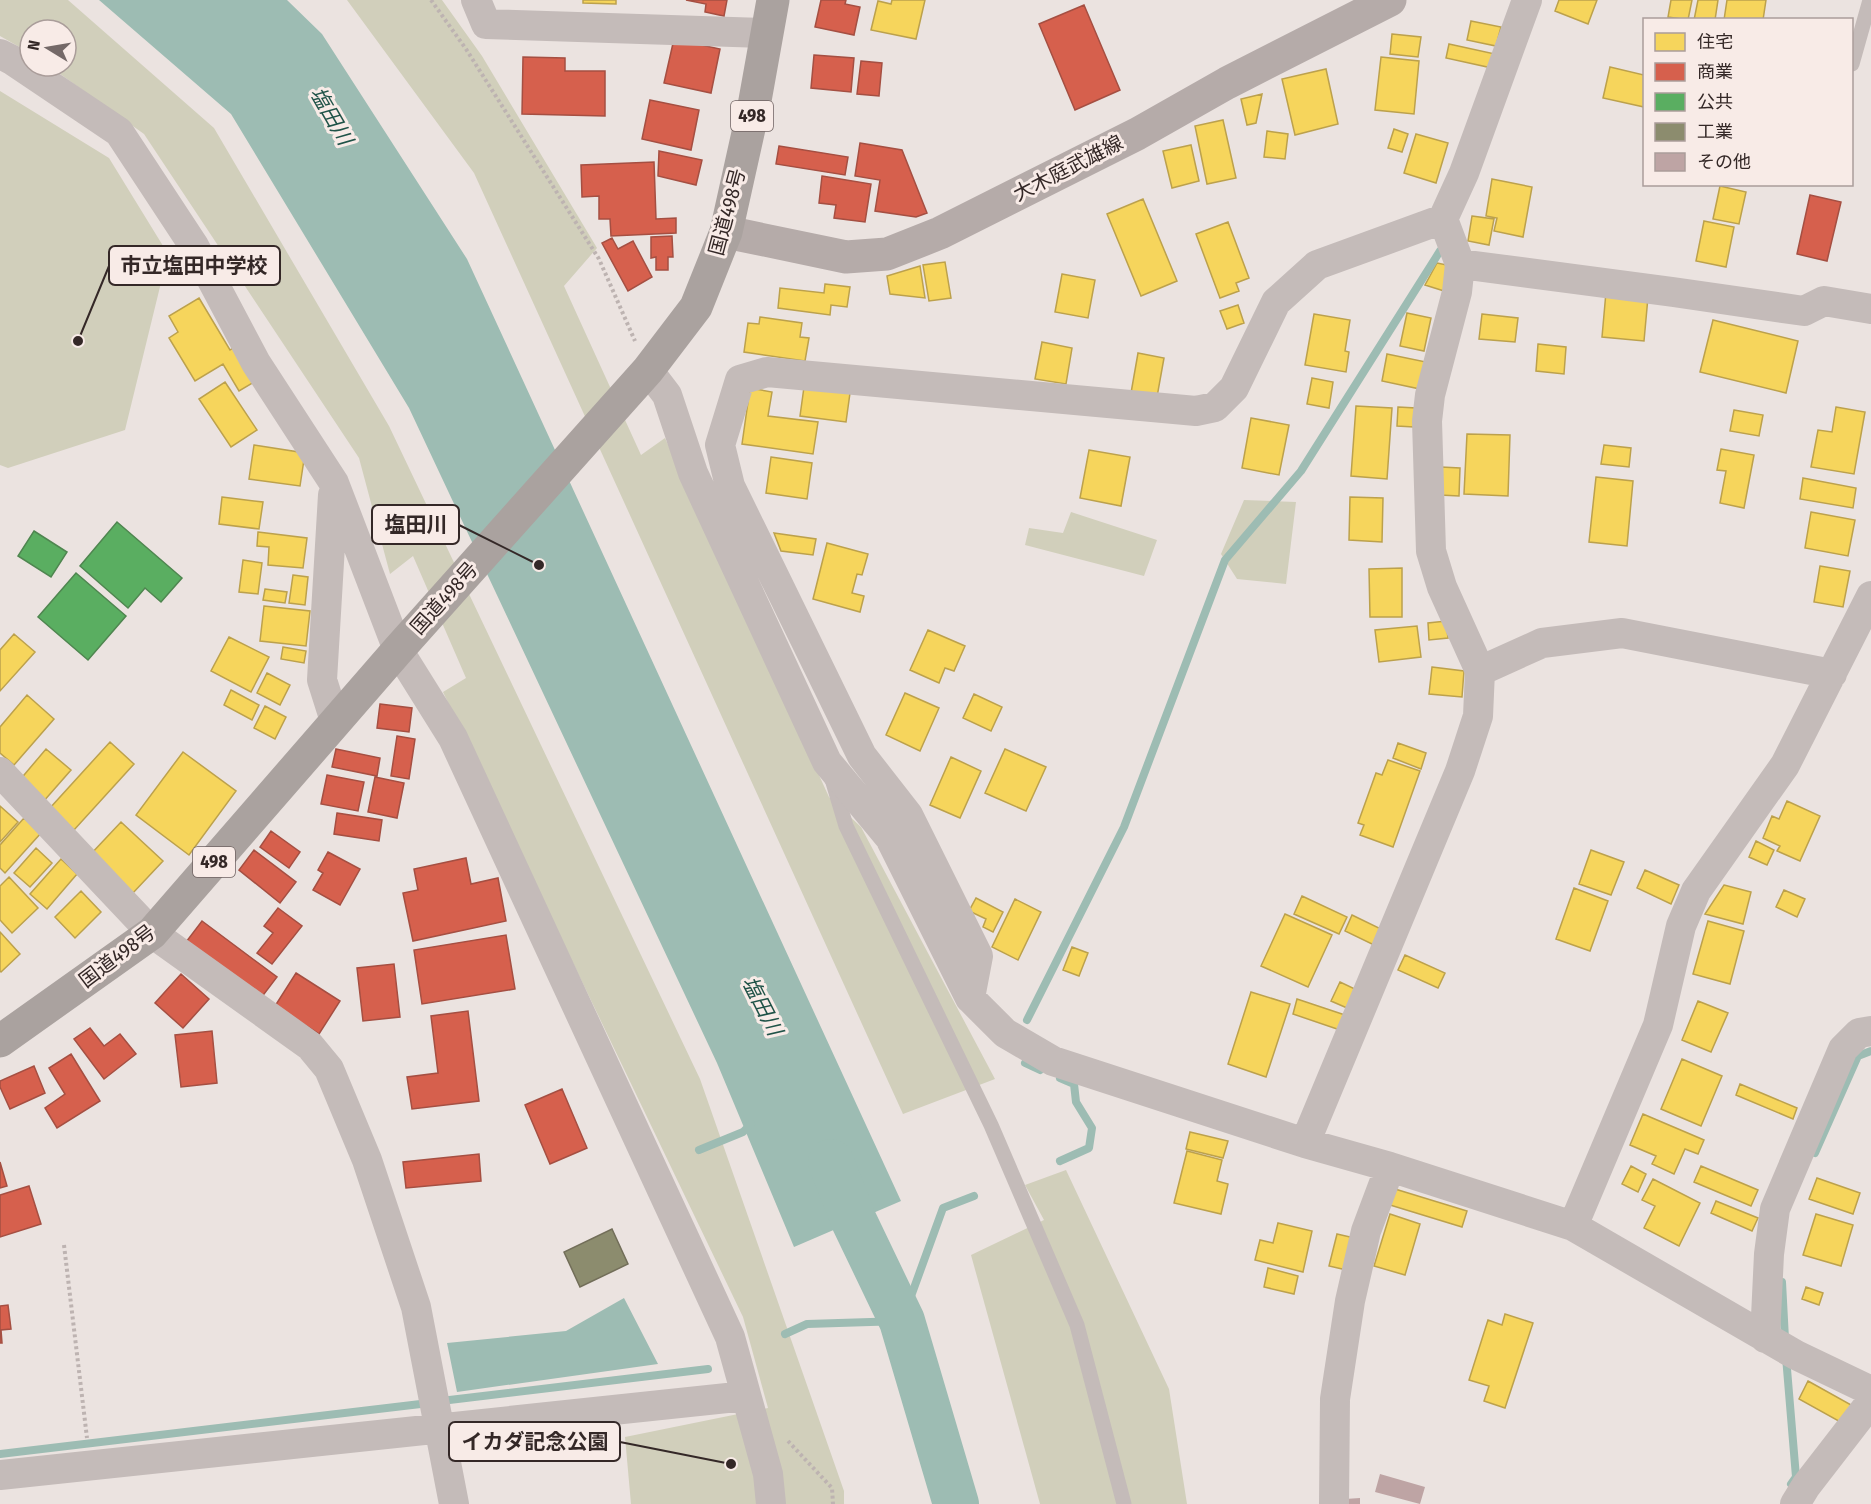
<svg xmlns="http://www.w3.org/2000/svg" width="1871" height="1504" viewBox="0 0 1871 1504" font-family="'Fira Sans Condensed','Noto Sans JP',sans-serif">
<rect width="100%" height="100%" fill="#ebe3e0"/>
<!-- green -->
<path fill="#d1cfbb" d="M0,0H68L214,128L389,426L700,1079L844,1491V1504H631L625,1437L768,1408L743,1317L443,692L466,678L413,556L390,574L359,458L144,134L49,66H66V30H30V53L0,36Z
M347,0H442L482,56L597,248L564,286L641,455L665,438L829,797L861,827L995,1079L903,1114L474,173Z
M0,91L109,158L168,254L125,430L8,468L0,465Z
M1244,500L1296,502L1286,584L1237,579L1221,554Z
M1071,512L1157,540L1144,576L1025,545L1029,528L1063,533Z
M1066,1170L1169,1389L1187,1504H1040L971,1255L1044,1220L1025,1185Z"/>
<!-- water -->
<path fill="#9dbcb3" d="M99,0H287L322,34L467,259L901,1201L794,1247L717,1063L409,408L231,114Z
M624,1298L658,1364L457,1392L447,1343L566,1331Z"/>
<!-- homes -->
<path fill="#f6d55c" stroke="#bca14c" stroke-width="1.5" d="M583,0H616V4L583,3Z
M892,0H925L916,39L871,30L878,1L891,4Z
M1559,0H1597L1588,24L1555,11Z
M1671,0H1692L1688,20L1668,17Z
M1698,0H1718L1715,20H1694Z
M1727,0H1766L1763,20H1724Z
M1471,21L1501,27L1496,46L1467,40Z
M1392,34L1421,37L1418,57L1390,54Z
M1449,44L1495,54L1492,68L1446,58Z
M1381,57L1419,61L1414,114L1375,110Z
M1610,67L1644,75V107L1603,98Z
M1326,69L1338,124L1295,135L1282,79Z
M1262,94L1256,123L1247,125L1241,99Z
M1223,120L1236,178L1207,184L1195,126Z
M1394,129L1408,134L1402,152L1388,148Z
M1267,131L1288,134L1285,159L1264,157Z
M1416,134L1448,143L1436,183L1404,173Z
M1191,145L1199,181L1172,188L1163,151Z
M1492,179L1532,187L1523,237L1494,231L1497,218L1486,216Z
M1720,186L1746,192L1739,224L1713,219Z
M1143,199L1177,281L1141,296L1107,214Z
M1472,216L1494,219L1489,245L1468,241Z
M1704,221L1734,227L1726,267L1696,261Z
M1228,222L1249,278L1236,283L1239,291L1220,298L1196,234Z
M945,262L951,298L929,301L923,265Z
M1437,263L1447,265L1444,291L1425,285Z
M920,266L925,298L890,294L887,276Z
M1062,274L1095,280L1088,318L1055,312Z
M825,284L850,287L847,307L831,305L830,315L778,308L780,288L824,293Z
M1606,292L1648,297L1644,341L1602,337Z
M199,298L230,350L236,346L256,381L239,391L223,364L195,381L169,338L178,332L169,316Z
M1238,305L1244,323L1227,329L1220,311Z
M1407,313L1431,318L1424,351L1400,346Z
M1314,314L1350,320L1345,351L1349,352L1346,372L1305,365Z
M1482,314L1518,318L1515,342L1479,339Z
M760,317L802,323L800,337L809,338L805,361L744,352L748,323L759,324Z
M1713,320L1798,341L1786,393L1700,372Z
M1042,342L1072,348L1066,384L1035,379Z
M1538,344L1566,347L1564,374L1536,371Z
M1138,353L1164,358L1157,397L1131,393Z
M1387,354L1426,362L1420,389L1382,381Z
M1312,378L1333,382L1329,408L1307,404Z
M225,382L257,430L231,447L199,399Z
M804,387L850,393L846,422L800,416Z
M750,388L772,392L768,416L818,422L813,454L742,444Z
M1356,406L1392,408L1387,479L1351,476Z
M1398,407L1416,408L1414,427L1397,426Z
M1836,407L1865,412L1854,474L1811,467L1818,430L1832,432Z
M1734,410L1763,415L1759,436L1730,431Z
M1251,418L1289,425L1279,475L1242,468Z
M1467,434L1510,435L1508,496L1464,494Z
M254,445L305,453L300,486L249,479Z
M1604,445L1631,448L1629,467L1601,464Z
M1721,449L1754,455L1744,508L1720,503L1726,471L1717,470Z
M1089,450L1130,457L1121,506L1080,498Z
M771,457L812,463L807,499L766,493Z
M1441,467L1460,468L1459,496L1440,495Z
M1596,477L1633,481L1627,546L1589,542Z
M1803,478L1856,488L1853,508L1800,499Z
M222,497L263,502L259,529L219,524Z
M1350,497L1383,498L1382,542L1349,540Z
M1811,512L1855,520L1848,556L1805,548Z
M258,532L307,538L303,568L268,565L269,547L257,546Z
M774,533L816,539L813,555L781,551Z
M827,543L868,554L862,575L857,574L852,593L864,596L860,612L813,599Z
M243,560L262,563L258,594L239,592Z
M1820,566L1850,571L1843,607L1814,602Z
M1402,568V617H1370L1369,569Z
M293,575L308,577L305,605L289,603Z
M265,589L287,592L285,603L263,600Z
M264,606L310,611L306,646L260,641Z
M1446,621L1448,638L1429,640L1428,623Z
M1417,626L1421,657L1379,662L1375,630Z
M928,630L965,646L954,671L945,668L939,683L910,670Z
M14,634L35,652L0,691V650Z
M229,637L269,657L251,692L211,671Z
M283,647L306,651L304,663L281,659Z
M1432,667L1464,671L1462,697L1429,694Z
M267,673L290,685L280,705L257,693Z
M231,690L259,705L252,720L224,705Z
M905,693L939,708L920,751L886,735Z
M974,694L1002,707L991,731L963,718Z
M27,695L54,719L14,765L0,753V727Z
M265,706L286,717L275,739L254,728Z
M110,742L134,764L74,830L50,808Z
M1398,743L1426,753L1421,769L1393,758Z
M46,749L71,770L43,802L19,781Z
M1005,749L1046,767L1026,811L985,793Z
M183,752L236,791L189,855L136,815Z
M951,757L981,771L960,818L930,805Z
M1388,760L1420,771L1393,847L1360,835L1364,825L1358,823L1376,773L1382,775Z
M1787,801L1820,816L1800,861L1777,851L1780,846L1763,838L1772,816L1779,819Z
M0,806L18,822L0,842Z
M24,818L41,833L5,873L0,868V845Z
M121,822L163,861L132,894L90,855Z
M1756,841L1774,850L1767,865L1749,857Z
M36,848L52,863L30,887L14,873Z
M1591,850L1624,862L1611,895L1579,884Z
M61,859L77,874L47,909L30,894Z
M1645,870L1679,885L1671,904L1637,888Z
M9,877L38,908L12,933L0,920V886Z
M1724,885L1751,892L1743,924L1705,914Z
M1574,888L1608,901L1590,951L1556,939Z
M1784,890L1805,899L1797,917L1776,907Z
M81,891L101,912L75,938L55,917Z
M1302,896L1347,917L1339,934L1294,914Z
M976,898L1003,912L993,932L983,927L986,919L969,911Z
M1015,899L1041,912L1018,960L992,947Z
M1285,914L1332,935L1308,987L1261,966Z
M1352,915L1381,929L1374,945L1345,931Z
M1708,921L1744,931L1730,984L1693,974Z
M0,932L20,954L1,972L0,971Z
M1072,947L1088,953L1079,976L1063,970Z
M1405,955L1445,973L1438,988L1398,970Z
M1340,982L1355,989L1347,1008L1331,1001Z
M1251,992L1290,1004L1266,1077L1228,1064Z
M1297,999L1345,1015L1340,1030L1293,1014Z
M1698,1001L1728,1013L1711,1052L1682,1040Z
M1682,1059L1722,1076L1701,1126L1661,1109Z
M1740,1084L1797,1108L1793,1119L1736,1095Z
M1643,1114L1704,1140L1698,1154L1685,1149L1674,1174L1652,1164L1656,1156L1630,1145Z
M1190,1132L1228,1141L1223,1158L1186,1149Z
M1187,1151L1222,1160L1217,1181L1228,1184L1221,1214L1174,1203Z
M1631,1166L1646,1174L1638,1192L1622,1184Z
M1701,1166L1758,1190L1751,1206L1694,1182Z
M1817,1178L1860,1193L1853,1214L1809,1199Z
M1653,1179L1700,1203L1679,1246L1644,1228L1655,1206L1642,1200Z
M1395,1189L1467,1211L1462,1227L1390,1205Z
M1716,1201L1758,1218L1752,1231L1711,1213Z
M1390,1214L1420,1224L1405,1275L1374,1266Z
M1816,1214L1853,1225L1841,1266L1803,1255Z
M1278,1223L1312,1231L1303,1272L1255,1260L1260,1240L1273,1243Z
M1337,1234L1359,1239L1351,1271L1329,1266Z
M1268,1268L1298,1276L1294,1294L1264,1287Z
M1806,1287L1823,1293L1819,1305L1802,1299Z
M1505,1314L1533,1323L1505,1408L1484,1401L1489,1386L1469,1380L1488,1320L1502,1325Z
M1808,1381L1853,1406L1844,1424L1799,1399Z"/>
<!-- shops -->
<path fill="#d6604d" stroke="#a54f42" stroke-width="1.5" d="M686,0H727L724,16L705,12L706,4Z
M821,0H846L845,4L860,7L854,35L815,27Z
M1084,5L1120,90L1075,110L1039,24Z
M674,39L720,49L711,93L664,83Z
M814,55L854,58L851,92L811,88Z
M523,57L565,58V71H605V116L522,114Z
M861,61L882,63L879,96L857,94Z
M650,100L699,110L691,150L642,139Z
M860,143L902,150L927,213L916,217L875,211L880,180L855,176Z
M779,146L848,157L845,175L776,164Z
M659,151L702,160L696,185L658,176Z
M654,162L656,219L676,218V233L611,236L610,219H599V196L582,197L581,165Z
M822,176L871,184L865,222L834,218L836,205L819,203Z
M1810,195L1841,202L1827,261L1797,254Z
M672,236L673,257H668V270H656V257L651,258V237Z
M612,238L618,249L633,241L652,277L628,291L602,243Z
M380,704L412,708L409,732L377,728Z
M397,736L415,739L409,779L391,776Z
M336,749L380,758L377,776L332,767Z
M327,775L364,782L358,811L321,804Z
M375,777L404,783L397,818L368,812Z
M337,813L382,820L379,841L334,834Z
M271,831L300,852L289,868L260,847Z
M254,850L296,882L280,903L239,870Z
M328,852L360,869L340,905L313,890L323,873L318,870Z
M466,858L471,884L498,878L506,921L413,941L403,893L418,890L414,869Z
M278,908L302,926L272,964L257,953L273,933L264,926Z
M202,921L277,977L261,998L186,942Z
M506,935L515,989L422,1004L414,950Z
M394,964L400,1017L363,1021L357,968Z
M296,973L340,1001L319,1034L275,1006Z
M181,974L209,999L183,1028L155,1003Z
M468,1011L479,1101L412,1109L407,1077L438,1073L431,1016Z
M90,1028L104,1046L120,1034L136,1054L104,1079L74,1039Z
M212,1031L217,1083L181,1087L175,1035Z
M71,1054L100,1101L57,1128L45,1108L65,1094L49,1068Z
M34,1066L45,1093L10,1109L0,1087V1081Z
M562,1089L587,1148L550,1164L525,1105Z
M479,1154L481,1181L406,1188L403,1162Z
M0,1162L7,1186L0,1188Z
M29,1186L41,1224L0,1237V1195Z
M8,1305L11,1329L1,1330L2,1343H0V1306Z"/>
<!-- public -->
<path fill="#5aae61" stroke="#4f8650" stroke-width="1.5" d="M117,522L182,578L161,602L145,588L128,608L80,566Z
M34,531L67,552L51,577L18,556Z
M76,573L126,616L88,660L38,617Z"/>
<!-- industry -->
<path fill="#8c8c6e" stroke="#726e59" stroke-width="1.5" d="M612,1229L628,1264L580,1287L564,1252Z"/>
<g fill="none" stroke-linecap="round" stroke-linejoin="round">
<!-- stream -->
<path stroke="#9dbcb3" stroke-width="8" d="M1027,1020L1124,827L1225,560L1301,471L1440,251
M1025,1063L1040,1070
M1060,1078L1074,1084L1076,1102L1092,1128L1089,1148L1060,1161
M699,1150L743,1132L751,1124
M1815,1153L1858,1056L1871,1051
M1782,1282L1785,1339
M785,1334L807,1324L902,1321L943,1208L974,1196
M1786,1357L1796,1477L1791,1484
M441,1401L708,1369
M0,1454L429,1403"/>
<!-- river -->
<path stroke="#9dbcb3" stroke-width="46" d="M831,1162L854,1221L902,1321L956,1504"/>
</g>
<!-- building -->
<path fill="#bea4a4" d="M1380,1474L1425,1487L1420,1504L1375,1492Z
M1360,1498V1504H1346L1345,1499Z"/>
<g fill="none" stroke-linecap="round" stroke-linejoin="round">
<!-- path -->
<path stroke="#bdb3b1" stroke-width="4" stroke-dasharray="3 3" stroke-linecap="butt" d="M431,0L466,49L599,259L635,341
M64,1245L87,1438
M788,1441L832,1488L833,1504"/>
<!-- lane -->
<path stroke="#c4bbb9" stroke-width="15" d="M1852,64L1870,0
M832,779L846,826L991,1125L1077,1325L1124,1504"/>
<!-- street -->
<path stroke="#c4bbb9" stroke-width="30" d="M476,0L486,24L767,33
M0,54L12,60L119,132L194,246L256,363L334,483L398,650L453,738L730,1337L768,1474L771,1504
M1460,264L1673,292L1804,311L1824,301L1871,309
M648,370L667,395L693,473L827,762L890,838L970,998L1005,1033L1053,1061L1305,1143L1390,1167L1573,1226L1796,1355L1871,1391
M333,495L322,680L335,721
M1480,671L1542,643L1622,633L1832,674
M0,772L152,933L310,1046L329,1069L367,1160L416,1307L454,1504
M970,998L978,956L908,815L862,756L730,486L720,445L740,380L767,372L1196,411L1215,407L1234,388L1276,302L1317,265L1443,219
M1305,1143L1460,771L1478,716L1480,671L1442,587L1431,551L1427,421L1430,395L1457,292L1460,264L1443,219L1464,173L1527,0
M1573,1226L1658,1025L1681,926L1696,891L1785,765L1871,596
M1765,1338L1769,1254L1775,1209L1843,1049L1859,1033L1871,1031
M0,1475L746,1396
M1334,1504L1335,1399L1350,1301L1366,1231L1390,1167
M1795,1504L1806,1486L1871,1402"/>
<!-- secondary -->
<path stroke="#b5aba9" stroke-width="33" d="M726,232L846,257L887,254L940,233L1137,134L1227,83L1390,0"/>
<!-- highway -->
<path stroke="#aaa29f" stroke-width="33" d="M0,1041L152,933L398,650L648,370L696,307L726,232L754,106L773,0"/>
</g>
<g text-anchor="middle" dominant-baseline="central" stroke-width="6" stroke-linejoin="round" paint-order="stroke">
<!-- shield labels -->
<g fill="#f8ebe7" stroke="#6f6261" stroke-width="1.5">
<rect x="731" y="101" width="42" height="30" rx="4.5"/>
<rect x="193" y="847" width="42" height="30" rx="4.5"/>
</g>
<g font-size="18" font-weight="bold" fill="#342827">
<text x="752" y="116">498</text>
<text x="214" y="862">498</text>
</g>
<!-- street labels -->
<g font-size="20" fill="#342827" stroke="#f8ebe7">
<text transform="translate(1068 168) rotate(-27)">大木庭武雄線</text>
<text transform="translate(727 212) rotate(-75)">国道498号</text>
<text transform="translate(444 598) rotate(-48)">国道498号</text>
<text transform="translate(117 956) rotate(-37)">国道498号</text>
</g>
<!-- water labels -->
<g font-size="21" font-style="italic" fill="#205348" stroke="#f8ebe7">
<text transform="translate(331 116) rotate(60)">塩田川</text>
<text transform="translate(762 1006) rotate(63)">塩田川</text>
</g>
</g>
<!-- callouts -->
<path fill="none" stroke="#342827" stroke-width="2" d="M78 341L109 266M539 565L459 525M731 1464L620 1442"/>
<g fill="#342827" stroke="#f8ebe7" stroke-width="2">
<circle cx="78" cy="341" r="6"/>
<circle cx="539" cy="565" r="6"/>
<circle cx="731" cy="1464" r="6"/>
</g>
<g fill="#f8ebe7" stroke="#342827" stroke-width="2">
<rect x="109" y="246" width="171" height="39" rx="6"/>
<rect x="372" y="505" width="87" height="39" rx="6"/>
<rect x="449" y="1422" width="171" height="39" rx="6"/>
</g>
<g font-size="21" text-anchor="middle" font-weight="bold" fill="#342827">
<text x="194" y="273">市立塩田中学校</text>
<text x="416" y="532">塩田川</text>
<text x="535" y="1449">イカダ記念公園</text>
</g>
<!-- legend -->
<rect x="1643" y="18" width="210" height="168" fill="#f8ebe7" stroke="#aa9d9a" stroke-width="1.5"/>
<rect x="1655" y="33" width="30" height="18" fill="#f6d55c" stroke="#aa9d9a" stroke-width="1.5"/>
<text x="1697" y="48" font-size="18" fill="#342827">住宅</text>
<rect x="1655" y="63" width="30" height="18" fill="#d6604d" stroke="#aa9d9a" stroke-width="1.5"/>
<text x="1697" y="78" font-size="18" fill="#342827">商業</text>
<rect x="1655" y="93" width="30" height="18" fill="#5aae61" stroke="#aa9d9a" stroke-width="1.5"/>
<text x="1697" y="108" font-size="18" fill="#342827">公共</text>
<rect x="1655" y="123" width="30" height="18" fill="#8c8c6e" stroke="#aa9d9a" stroke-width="1.5"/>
<text x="1697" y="138" font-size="18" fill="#342827">工業</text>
<rect x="1655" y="153" width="30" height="18" fill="#bea4a4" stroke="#aa9d9a" stroke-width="1.5"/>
<text x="1697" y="168" font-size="18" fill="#342827">その他</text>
<!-- north arrow -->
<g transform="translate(48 48) rotate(281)"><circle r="28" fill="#f8ebe7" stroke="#aa9d9a" stroke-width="1.5"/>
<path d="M0-4.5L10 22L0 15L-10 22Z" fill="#746968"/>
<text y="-9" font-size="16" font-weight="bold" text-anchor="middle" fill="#342827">N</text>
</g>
</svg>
